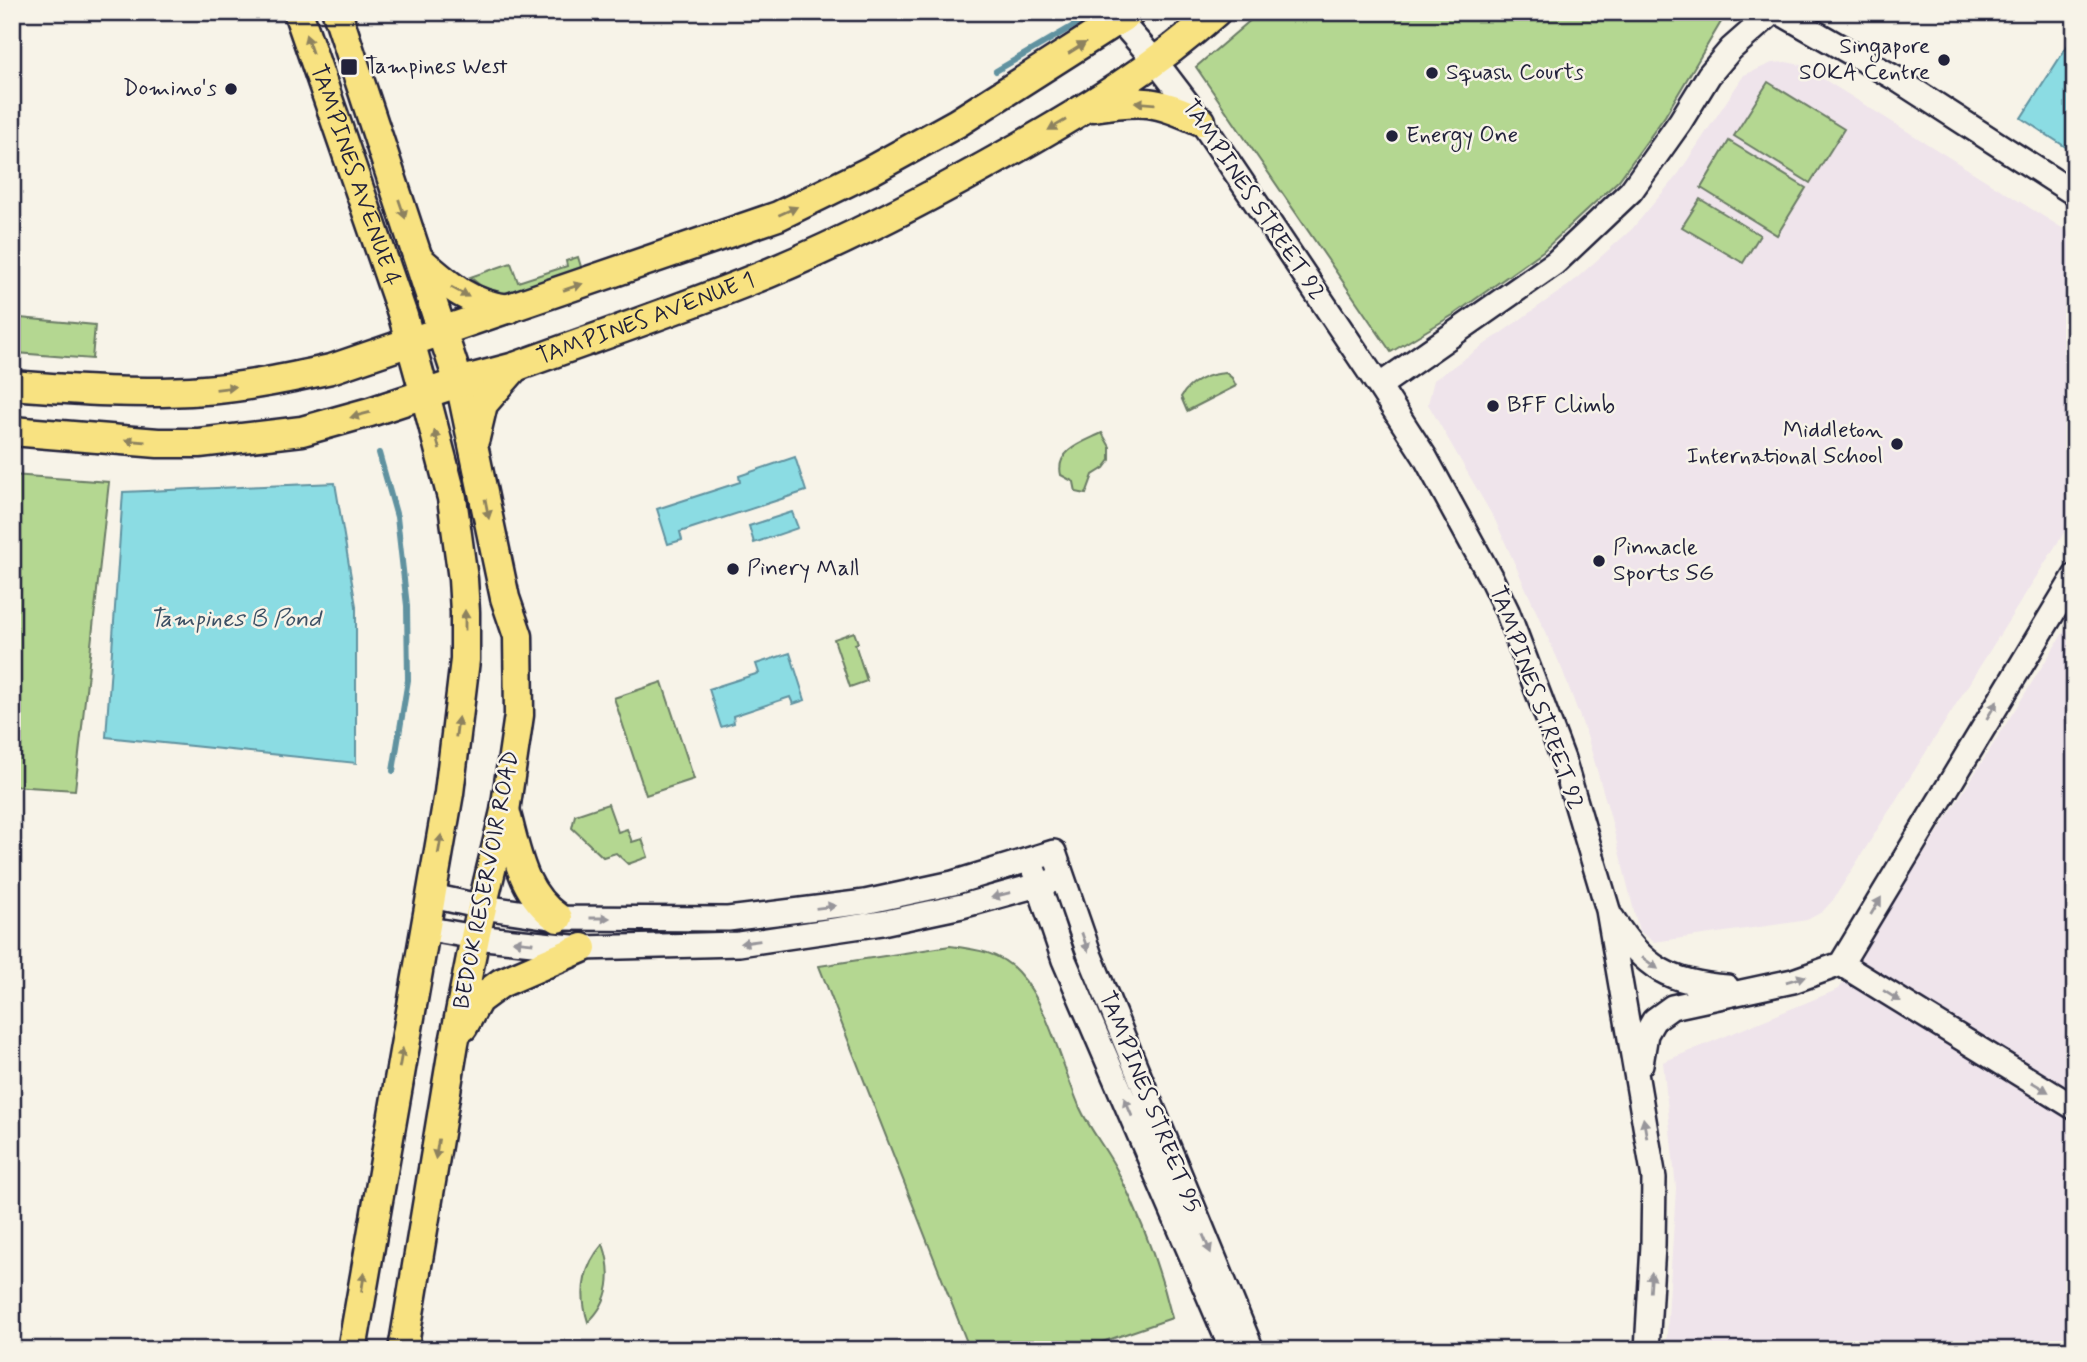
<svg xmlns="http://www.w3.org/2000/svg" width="2087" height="1362" viewBox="0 0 2087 1362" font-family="Mynerve,sans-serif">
<rect width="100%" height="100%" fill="#f7f3e8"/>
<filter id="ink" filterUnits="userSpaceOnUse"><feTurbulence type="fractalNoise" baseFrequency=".0143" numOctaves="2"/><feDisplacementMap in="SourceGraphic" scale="14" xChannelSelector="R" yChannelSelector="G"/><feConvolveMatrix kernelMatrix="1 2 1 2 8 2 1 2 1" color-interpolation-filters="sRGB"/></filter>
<g filter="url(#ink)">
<!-- built -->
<path fill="#efe4eb" d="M1786,62L1801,65L2075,236V515L1833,900L1822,912L1807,920L1795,922L1654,942L1639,931L1610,815L1587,736L1562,669L1496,522L1428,404L1434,380L1569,285L1632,229L1679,173L1744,75L1772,63Z
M2075,614V1350H1666L1676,1188L1663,1062L1839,989Z"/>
<!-- green -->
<path fill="#b4d791" stroke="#6b7c66" stroke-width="2" d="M1260,12H1727L1665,116L1619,180L1543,251L1453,315L1391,352L1196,67Z
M1768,82L1844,129L1810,183L1734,136Z
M1729,141L1806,188L1777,235L1701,188Z
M1700,199L1760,235L1743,263L1682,227Z
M578,257L582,270L497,299L470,277L511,263L518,282L567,266L566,261Z
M20,318L95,325L92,359L17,353Z
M1226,373L1232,378L1236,386L1187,411L1181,397C1190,381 1209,374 1226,373Z
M1102,433L1110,447V460L1104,468L1093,475L1086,494L1076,492L1074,482L1061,475C1055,450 1084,442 1102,433Z
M12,475L109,482L75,790L12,786Z
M854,632L858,643L855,644L867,681L850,687L834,639Z
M662,682L694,779L646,795L614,698Z
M608,804L618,832L627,829L632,842L642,839L648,857L628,864L616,853L603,857L572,828L575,815Z
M950,946C975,949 1000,952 1018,972C1048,1004 1062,1067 1080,1108C1090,1130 1107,1150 1118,1172C1141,1218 1160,1268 1172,1318L1079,1350H970L819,966Z
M603,1244C613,1272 611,1301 588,1322C579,1294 583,1267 603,1244Z"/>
<!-- water -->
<path fill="#8bdce3" stroke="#6192a0" stroke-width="2" d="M2075,34V153L2021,118Z
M795,457L806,491L680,532L682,540L668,544L657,509L740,482L739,476Z
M335,483L356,606V763L106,737L123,492Z
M792,512L798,528L754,543L749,526Z
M790,653L805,700L793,704L790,697L733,716L734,723L721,727L709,689L759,673L756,664Z"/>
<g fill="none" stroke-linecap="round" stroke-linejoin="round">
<!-- stream -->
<path stroke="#6192a0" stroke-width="6" d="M996,71L1097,12
M379,453L397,517L407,606L408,680L393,771"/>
<defs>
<path id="minor" d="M1779,12L1895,78L2075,194
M1120,21L1156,62L1201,121L1379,386L1425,457L1492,580L1507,611L1563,759L1608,910L1654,1178L1653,1245L1647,1350
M1379,386L1555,263L1631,191L1680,122L1709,75L1731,49L1773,12
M1034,871L1064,960L1232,1350
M432,896L483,907L558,918L728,919L865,902L953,883L1054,852L1090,956L1252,1350
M1613,919C1643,968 1671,983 1727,987
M424,928L475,937L582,948L739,944L882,923L962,906L1063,878
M1841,964L2075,1108
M1641,1064L1646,1034L1654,1020L1672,1007L1793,981L1841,964L2075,576"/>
<g id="major">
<path id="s1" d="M298,12L403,316L427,402L452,498L463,579L465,612V660L449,793L352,1350"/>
<path d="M337,12L462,392L505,598L518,636L519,715L505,811L475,937L454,1043L403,1350"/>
<path d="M1093,107C1143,99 1155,100 1201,121"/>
<path d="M421,261C449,286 471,305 509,309"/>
<path d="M12,385C75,390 141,395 204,390C247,387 289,378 331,369L778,216L870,171L957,123L1131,12"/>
<path id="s2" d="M12,431L158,443H199L302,431L370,412L473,378L515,367C600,336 686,307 769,273C855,237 938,193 1019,147C1089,107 1156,66 1216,12"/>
<path d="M475,438L483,404L515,367"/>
<path d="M506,814C517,854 522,893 558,918"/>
<path d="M463,1027L478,1000L501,983L582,948"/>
</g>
</defs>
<!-- minor casing -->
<use href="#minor" stroke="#22223b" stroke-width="28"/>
<!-- major casing -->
<use href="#major" stroke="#22223b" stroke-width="33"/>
<!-- minor -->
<use href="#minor" stroke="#f7f3e8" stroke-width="23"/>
<!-- major -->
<use href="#major" stroke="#f8e281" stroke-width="28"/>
</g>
<!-- one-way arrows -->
<defs><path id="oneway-solid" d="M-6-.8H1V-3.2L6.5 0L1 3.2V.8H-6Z" transform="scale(1.75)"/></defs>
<g fill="#8d825e">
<use href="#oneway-solid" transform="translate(309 44) rotate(-109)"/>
<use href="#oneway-solid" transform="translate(1077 48) rotate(-32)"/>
<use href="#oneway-solid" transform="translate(1145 103) rotate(-175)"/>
<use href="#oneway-solid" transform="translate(1057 125) rotate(150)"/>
<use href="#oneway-solid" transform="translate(402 209) rotate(71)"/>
<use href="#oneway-solid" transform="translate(788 211) rotate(-24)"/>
<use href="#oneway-solid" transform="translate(573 287) rotate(-19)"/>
<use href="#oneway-solid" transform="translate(460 292) rotate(29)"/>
<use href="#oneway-solid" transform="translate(226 388) rotate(-7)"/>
<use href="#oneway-solid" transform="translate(360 415) rotate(165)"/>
<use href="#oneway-solid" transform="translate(437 440) rotate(-105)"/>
<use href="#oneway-solid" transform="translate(135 441) rotate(-175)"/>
<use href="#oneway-solid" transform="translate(487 509) rotate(79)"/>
<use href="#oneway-solid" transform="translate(465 620) rotate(-90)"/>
<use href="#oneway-solid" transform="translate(457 727) rotate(-83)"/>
<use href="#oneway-solid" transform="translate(440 844) rotate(-80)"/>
<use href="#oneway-solid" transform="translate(401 1058) rotate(-80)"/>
<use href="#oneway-solid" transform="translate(437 1149) rotate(99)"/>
<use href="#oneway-solid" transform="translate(363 1282) rotate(-81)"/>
</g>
<g fill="#97959a">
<use href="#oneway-solid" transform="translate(1992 710) rotate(-59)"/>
<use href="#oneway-solid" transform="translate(1001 895) rotate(165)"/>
<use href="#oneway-solid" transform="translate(1876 906) rotate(-59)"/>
<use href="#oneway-solid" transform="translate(826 907) rotate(-7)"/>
<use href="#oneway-solid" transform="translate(600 918)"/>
<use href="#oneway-solid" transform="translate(523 942) rotate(-174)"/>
<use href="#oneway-solid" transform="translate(750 942) rotate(172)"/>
<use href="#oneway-solid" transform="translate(1085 942) rotate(71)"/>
<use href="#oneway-solid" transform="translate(1650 963) rotate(36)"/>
<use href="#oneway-solid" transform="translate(1796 979) rotate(-16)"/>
<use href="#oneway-solid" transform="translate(1892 996) rotate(32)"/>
<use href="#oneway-solid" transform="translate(2040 1087) rotate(31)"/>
<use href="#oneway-solid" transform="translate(1128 1107) rotate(-113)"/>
<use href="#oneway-solid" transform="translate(1645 1128) rotate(-100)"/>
<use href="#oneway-solid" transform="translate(1207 1244) rotate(67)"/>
<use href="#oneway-solid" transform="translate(1651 1282) rotate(-86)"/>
</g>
</g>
<!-- markers -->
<g fill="#22223b" stroke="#f7f3e8" stroke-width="2.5">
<circle cx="1944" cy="60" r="7"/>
<rect x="340" y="58" width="18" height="18" rx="3.5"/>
<circle cx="1432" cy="73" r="7"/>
<circle cx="231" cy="89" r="7"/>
<circle cx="1392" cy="136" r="7"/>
<circle cx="1493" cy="406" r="7"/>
<circle cx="1897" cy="444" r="7"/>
<circle cx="1599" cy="561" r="7"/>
<circle cx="733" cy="569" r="7"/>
</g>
<g text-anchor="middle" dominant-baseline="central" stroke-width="5" stroke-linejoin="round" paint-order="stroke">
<!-- poi labels -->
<g font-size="23" fill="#22223b" stroke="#f7f3e8" text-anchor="start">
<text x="1930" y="47" text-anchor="end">Singapore<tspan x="1930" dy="26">SOKA Centre</tspan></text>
<text x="365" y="67">Tampines West</text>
<text x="1446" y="73">Squash Courts</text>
<text x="217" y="89" text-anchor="end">Domino's</text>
<text x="1406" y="136">Energy One</text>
<text x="1507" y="406">BFF Climb</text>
<text x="1883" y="431" text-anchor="end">Middleton<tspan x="1883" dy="26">International School</tspan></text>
<text x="1613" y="548">Pinnacle<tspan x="1613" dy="26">Sports SG</tspan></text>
<text x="747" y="569">Pinery Mall</text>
</g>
<!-- street labels -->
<g font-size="23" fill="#22223b" stroke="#f7f3e8">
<text stroke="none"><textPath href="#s1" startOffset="173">TAMPINES AVENUE 4</textPath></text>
<text transform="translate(1253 200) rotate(56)">TAMPINES STREET 92</text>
<text stroke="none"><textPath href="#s2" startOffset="653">TAMPINES AVENUE 1</textPath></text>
<text transform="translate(1536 698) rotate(70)">TAMPINES STREET 92</text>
<text transform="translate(487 880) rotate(-79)">BEDOK RESERVOIR ROAD</text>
<text transform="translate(1149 1102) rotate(68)">TAMPINES STREET 95</text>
</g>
<!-- water labels -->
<g font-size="24" font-style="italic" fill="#3c5065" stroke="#f7f3e8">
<text x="235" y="619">Tampines B Pond</text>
</g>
</g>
<!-- margin -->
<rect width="2087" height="1362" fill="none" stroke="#f7f3e8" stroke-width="42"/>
<rect x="21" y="21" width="2045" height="1320" fill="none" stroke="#22223b" stroke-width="2.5" filter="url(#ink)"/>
</svg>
